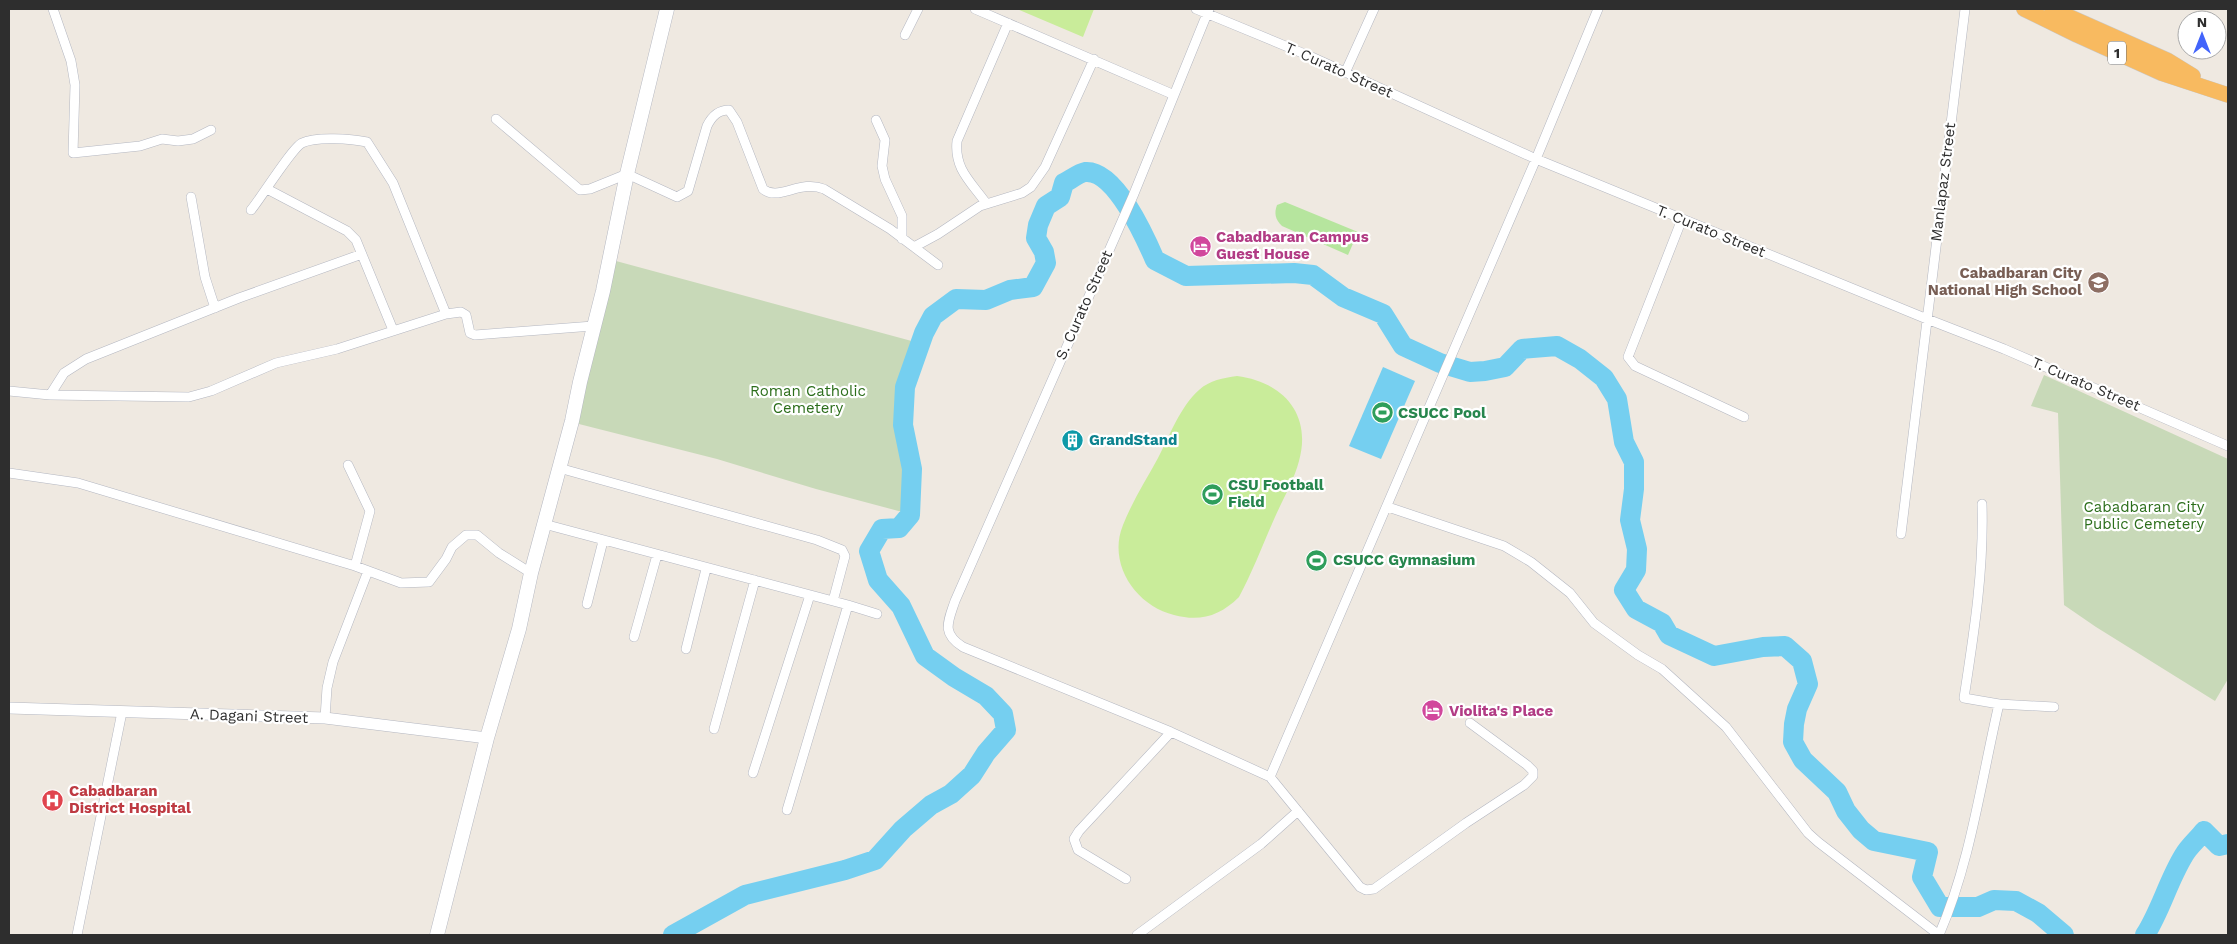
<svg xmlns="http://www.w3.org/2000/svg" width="2237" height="944" viewBox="0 0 2237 944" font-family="'Work Sans',sans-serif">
<rect width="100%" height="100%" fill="#efe9e1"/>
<!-- green -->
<path fill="#b6e59e" d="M1285,202L1358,232L1348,255L1282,226C1275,219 1274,213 1277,205Z"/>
<!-- cemetery -->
<path fill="#c8d9b8" d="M616,261L919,343L898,386V427L910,471L906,513L816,489L717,459L575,423Z
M2044,375L2228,459V679L2215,701L2096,627L2064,605L2058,413L2031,406Z"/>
<!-- pitch -->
<path fill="#c9ec9a" d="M1017,9H1094L1083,37Z
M1237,376C1283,382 1312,414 1299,461C1294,480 1283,499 1275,517C1263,544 1253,571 1239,597C1220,616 1200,622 1174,615C1136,606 1107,564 1123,525C1132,502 1146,480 1158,458C1170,435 1180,407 1199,390C1210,380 1223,378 1237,376Z"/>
<!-- water -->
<path fill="#75cff0" d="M1383,367L1415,381L1381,459L1349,446Z"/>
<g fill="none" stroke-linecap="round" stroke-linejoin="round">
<!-- river -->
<path stroke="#75cff0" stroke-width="20" d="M673,935L745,895L845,870L875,860L903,829L931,805L951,794L972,775L986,753L1006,730L1003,714L986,696L954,677L925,656L901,606L878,580L869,551L882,529L899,528L910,515L912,469L903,425L905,387L924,333L933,316L956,299L986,300L1010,290L1033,287L1046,263L1044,252L1036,238L1038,225L1046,206L1060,197L1064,183C1070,180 1079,173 1085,172C1115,169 1145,237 1155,260L1186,276L1294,273L1313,275L1343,297L1383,314L1403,346L1440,363L1470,372L1485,371L1505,367L1522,349L1557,346L1580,359L1604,378L1617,399L1624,442L1634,462V489L1630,520L1637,549L1636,570L1624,590L1636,609L1662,623L1669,635L1714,656L1763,647L1785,646L1802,661L1808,684L1797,709L1794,724L1793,742L1803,760L1837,792L1846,811L1861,830L1874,841L1928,852L1922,877L1940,907H1978L1994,900L2016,901L2038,913L2064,935
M2145,935C2161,910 2168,881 2184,855C2189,846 2198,839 2204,831L2219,846L2228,844"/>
<defs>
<path id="minor" d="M53,9L71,61L75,85L73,153L140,146L162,139L178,141L193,139L211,130
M975,9L1172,94
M1196,9L1312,57L1536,159L1927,319L2004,349L2228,446
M1209,9L1133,196L955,601C948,622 941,633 963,647L1171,732L1270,777L1360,887L1366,890L1374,889L1466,823L1524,785L1533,776V771L1527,765L1470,723
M905,35L918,9
M1345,73L1374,9
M496,119L580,190L590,189L627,174L677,197L688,191L707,126C712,116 718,110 729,110L737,122L763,189C778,202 800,179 824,189L890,229L938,265
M876,120L885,140L882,166L885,179L902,216V239
M267,189L347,231L356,240L393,330
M191,197L205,277L215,308
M986,203C971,182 954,169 957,141L1008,23
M251,210C261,198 292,148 302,143C316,136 352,139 367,142L393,183L446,314L461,312L466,315L470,333L475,335L593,326
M1682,219L1628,357L1635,366L1744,417
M914,247L938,234L980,206L1022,193L1031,187L1045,167L1094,59
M9,391L50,395L189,397L211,391L276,363L337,349L446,314
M50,395L64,373L86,359L239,298L362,254
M348,465L370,511L355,566
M9,473L78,483L355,566L401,583L429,582L446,559L452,547L466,535H477L499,553L531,573
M1982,504C1984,570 1974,633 1964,698L1999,704L2054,707
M1388,507L1504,546L1531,562L1570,593L1594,623L1638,655L1662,669L1726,727L1808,833L1818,842L1939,935
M544,524L833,601L845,556L842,550L817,540L559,468
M1901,534L1965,9
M587,604L603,541
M848,605L877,614
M634,637L657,555
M686,649L706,569
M325,718L327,688L333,662L368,571
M714,729L755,580
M753,773L810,595
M1270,777L1536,159L1598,9
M787,810L848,605L833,601
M1126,879L1078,850L1074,839L1079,831L1171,732
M77,935L122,712
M1137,935L1261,844L1298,811
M1939,935C1971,861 1981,781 1999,704"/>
<path id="tertiary" d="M9,708L325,718L487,738"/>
<path id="secondary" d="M437,935L487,738L519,629L531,573L572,421L580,382L603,291L627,174L667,9"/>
<path id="trunk" d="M2024,9L2077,35L2161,73L2228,95
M2052,9L2167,60L2193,76"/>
</defs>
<!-- minor casing -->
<use href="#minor" stroke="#b4b7c1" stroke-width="10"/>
<!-- tertiary casing -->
<use href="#tertiary" stroke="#b4b7c1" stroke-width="12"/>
<!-- secondary casing -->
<use href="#secondary" stroke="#b4b7c1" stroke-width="15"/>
<!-- trunk casing -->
<use href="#trunk" stroke="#c9c9c9" stroke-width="16"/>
<!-- minor -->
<use href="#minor" stroke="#fff" stroke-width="9"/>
<!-- tertiary -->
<use href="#tertiary" stroke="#fff" stroke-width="11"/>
<!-- secondary -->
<use href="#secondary" stroke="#fff" stroke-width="14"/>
<!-- trunk -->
<use href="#trunk" stroke="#f8ba60" stroke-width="15"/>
</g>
<!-- icons -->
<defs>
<symbol id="hotel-disc" viewBox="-11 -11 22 22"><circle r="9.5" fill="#d1479c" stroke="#fff"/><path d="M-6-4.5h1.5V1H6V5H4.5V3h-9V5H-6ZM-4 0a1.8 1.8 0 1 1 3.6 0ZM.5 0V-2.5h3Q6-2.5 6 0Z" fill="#fff"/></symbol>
<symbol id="school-disc" viewBox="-11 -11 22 22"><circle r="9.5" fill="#8d6e63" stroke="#fff"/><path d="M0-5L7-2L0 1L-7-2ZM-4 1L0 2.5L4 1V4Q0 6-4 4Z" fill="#fff"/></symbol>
<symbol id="stadium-disc" viewBox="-11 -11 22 22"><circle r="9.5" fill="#2e9e5b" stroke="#fff"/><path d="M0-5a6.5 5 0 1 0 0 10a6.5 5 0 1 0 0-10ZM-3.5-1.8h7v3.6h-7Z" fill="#fff"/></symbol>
<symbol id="building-disc" viewBox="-11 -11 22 22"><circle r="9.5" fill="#0f9aa8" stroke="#fff"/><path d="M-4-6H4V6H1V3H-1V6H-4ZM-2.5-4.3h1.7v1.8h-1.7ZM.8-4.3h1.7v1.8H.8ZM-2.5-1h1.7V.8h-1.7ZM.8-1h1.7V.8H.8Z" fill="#fff"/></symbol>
<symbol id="hospital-disc" viewBox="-11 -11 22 22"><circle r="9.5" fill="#e0444e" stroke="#fff"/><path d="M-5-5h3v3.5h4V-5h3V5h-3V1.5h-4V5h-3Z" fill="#fff"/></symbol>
</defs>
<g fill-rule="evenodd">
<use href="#hotel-disc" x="1188" y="234" width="25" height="25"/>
<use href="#school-disc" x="2086" y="270" width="25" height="25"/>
<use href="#stadium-disc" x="1370" y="400" width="25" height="25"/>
<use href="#building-disc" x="1060" y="428" width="25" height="25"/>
<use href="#stadium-disc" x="1200" y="482" width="25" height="25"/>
<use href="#stadium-disc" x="1304" y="548" width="25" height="25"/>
<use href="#hotel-disc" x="1420" y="698" width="25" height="25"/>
<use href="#hospital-disc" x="40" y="788" width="25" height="25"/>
</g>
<g text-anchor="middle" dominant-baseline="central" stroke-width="4.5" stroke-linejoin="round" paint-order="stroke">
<!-- shield labels -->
<rect fill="#fff" stroke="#6d6d6d" stroke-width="1" x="2108" y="41.5" width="18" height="23" rx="4"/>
<g font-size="14" font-weight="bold" fill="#2e2e2e">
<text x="2117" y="53">1</text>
</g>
<!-- street labels -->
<g font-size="15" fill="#2e2e2e" stroke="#fff">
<text transform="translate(1339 70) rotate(24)">T. Curato Street</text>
<text transform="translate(1943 182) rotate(-83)">Manlapaz Street</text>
<text transform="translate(1711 231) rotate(22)">T. Curato Street</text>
<text transform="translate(1084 305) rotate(-66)">S. Curato Street</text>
<text transform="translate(2086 384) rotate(23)">T. Curato Street</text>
<text transform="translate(249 716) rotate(2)">A. Dagani Street</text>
</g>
<!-- hotel labels -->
<g font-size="15" font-weight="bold" fill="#b23c85" stroke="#fff" text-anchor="start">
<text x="1216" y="237">Cabadbaran Campus<tspan x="1216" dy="17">Guest House</tspan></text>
<text x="1449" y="711">Violita's Place</text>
</g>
<!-- education labels -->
<g font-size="15" font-weight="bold" fill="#785e54" stroke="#fff" text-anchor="end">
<text x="2082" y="273">Cabadbaran City<tspan x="2082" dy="17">National High School</tspan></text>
</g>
<!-- park labels -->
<g font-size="15" fill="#2c6e1b" stroke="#fff">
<text x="808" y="391">Roman Catholic<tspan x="808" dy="17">Cemetery</tspan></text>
<text x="2144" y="507">Cabadbaran City<tspan x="2144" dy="17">Public Cemetery</tspan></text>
</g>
<!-- leisure labels -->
<g font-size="15" font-weight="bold" fill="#27864d" stroke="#fff" text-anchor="start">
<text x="1398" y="413">CSUCC Pool</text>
<text x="1228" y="485">CSU Football<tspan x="1228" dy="17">Field</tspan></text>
<text x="1333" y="560">CSUCC Gymnasium</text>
</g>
<!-- culture labels -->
<g font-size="15" font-weight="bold" fill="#0d838f" stroke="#fff" text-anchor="start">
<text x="1089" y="440">GrandStand</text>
</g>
<!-- health labels -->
<g font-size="15" font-weight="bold" fill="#be3a42" stroke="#fff" text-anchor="start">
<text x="69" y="791">Cabadbaran<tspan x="69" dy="17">District Hospital</tspan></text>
</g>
</g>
<!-- border -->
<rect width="2237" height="944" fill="none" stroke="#2e2e2e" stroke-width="20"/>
<!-- north arrow -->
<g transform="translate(2202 35)"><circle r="24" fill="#ffffff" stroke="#ababab"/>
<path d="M0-4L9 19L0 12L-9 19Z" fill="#4264fb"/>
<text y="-8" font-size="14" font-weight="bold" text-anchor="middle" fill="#2e2e2e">N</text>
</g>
</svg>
